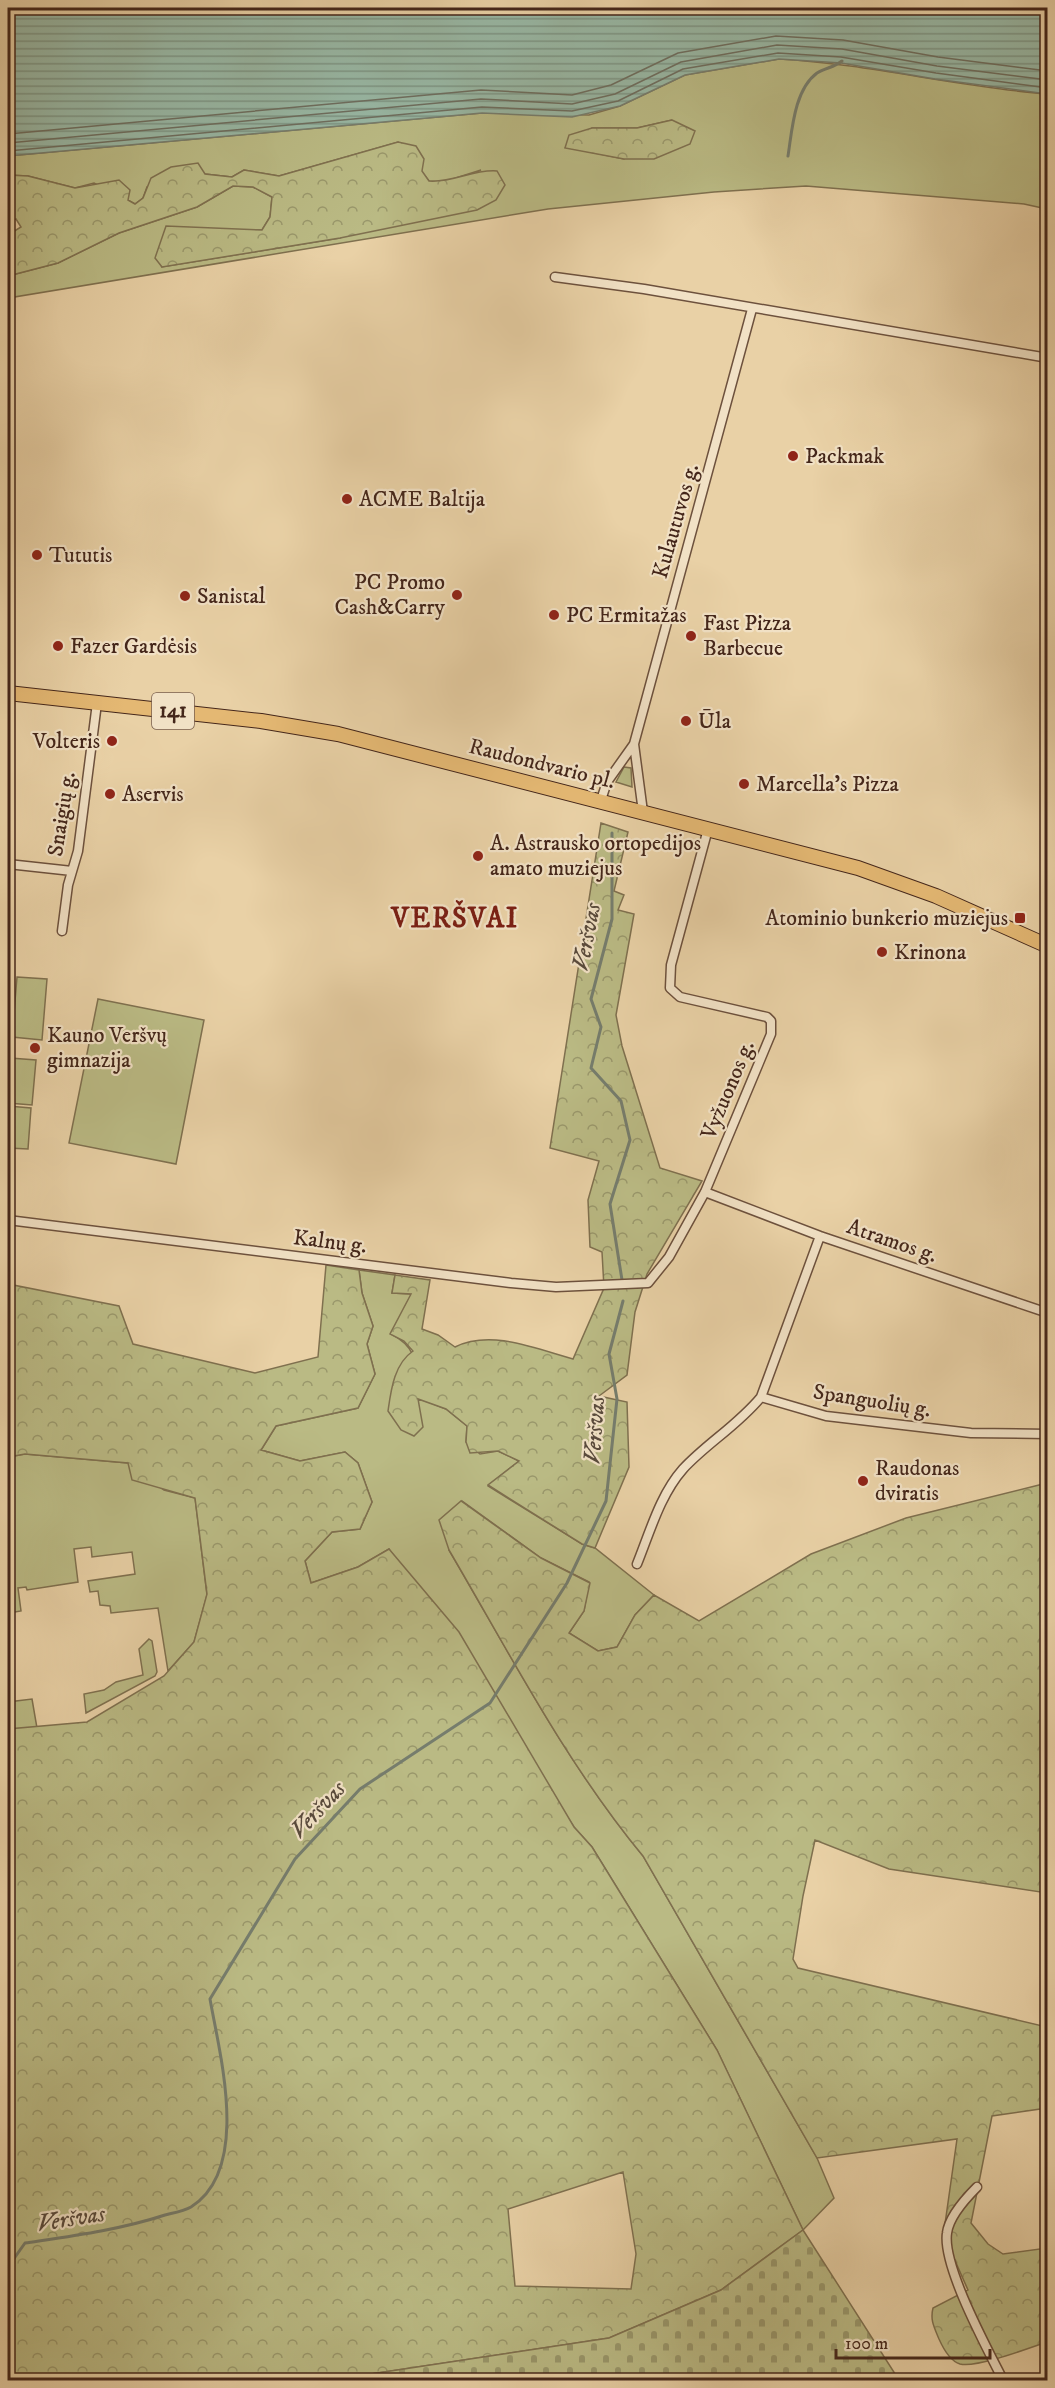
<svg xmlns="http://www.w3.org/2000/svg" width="1055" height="2388" viewBox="0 0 1055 2388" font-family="'IM FELL DW Pica',serif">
<defs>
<pattern id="forest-crowns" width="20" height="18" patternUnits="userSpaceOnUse" patternTransform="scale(1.5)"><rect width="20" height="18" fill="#baba84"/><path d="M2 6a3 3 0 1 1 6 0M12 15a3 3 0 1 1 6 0" fill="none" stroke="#99976b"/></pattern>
<pattern id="cemetery-stones" width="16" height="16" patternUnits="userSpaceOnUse" patternTransform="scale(1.5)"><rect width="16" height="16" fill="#baba84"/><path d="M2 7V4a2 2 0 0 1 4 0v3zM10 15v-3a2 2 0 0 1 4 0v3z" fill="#99976b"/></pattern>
<pattern id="water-rules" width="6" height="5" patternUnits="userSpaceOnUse" patternTransform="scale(1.5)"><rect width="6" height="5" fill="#98b7a4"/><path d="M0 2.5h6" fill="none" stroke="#7e9585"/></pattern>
</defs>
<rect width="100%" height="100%" fill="#e9d1a6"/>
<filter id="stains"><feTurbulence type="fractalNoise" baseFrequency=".00333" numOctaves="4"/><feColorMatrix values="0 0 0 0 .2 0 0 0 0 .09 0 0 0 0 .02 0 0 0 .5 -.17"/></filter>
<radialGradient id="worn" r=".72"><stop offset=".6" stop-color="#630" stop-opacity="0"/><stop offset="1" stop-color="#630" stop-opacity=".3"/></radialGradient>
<!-- grass -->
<path fill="#baba84" stroke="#7f704f" stroke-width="1.5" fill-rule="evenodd" d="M779,59C869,64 957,87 1047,94V209L1024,204L806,186L714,192L548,209L8,298V276L58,263L119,233L197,207L233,186L253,187L272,197L270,217L262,230H242L161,267L340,238L481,170L443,182L429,181L398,142L279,176L244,170L232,177L205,174L147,187L143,198L135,204L94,183L75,188L28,176L8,175V156L482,113L589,115L620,106L685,75ZM672,120L624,159L566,147L592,128H637Z
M624,767L631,768L632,787L616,782Z
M17,977L47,979L42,1040L12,1037Z
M98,999L204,1020L176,1164L69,1143Z
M10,1058L36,1060L32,1105L8,1103Z
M8,1106L31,1108L28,1149L8,1148Z
M359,1270L395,1275L392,1293L412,1294L391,1334C421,1349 415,1368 418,1398L446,1409L467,1426L466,1442L480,1454L498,1451L519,1461L488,1486L582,1544L595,1548L654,1595L635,1615L617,1647L598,1651L569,1633L584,1611L589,1582L541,1558L462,1501L449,1550C510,1654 566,1763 643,1856L817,2158L834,2198L803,2230L717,2050L592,1847L574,1827L389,1549L358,1567L311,1583L305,1561L332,1532L360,1529L372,1502L358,1463L345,1452L300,1461L261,1450L276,1426L358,1408L375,1374L367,1344L373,1326L362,1293Z
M25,1454L128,1463L164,1490L195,1498L207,1595L194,1642L168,1671L158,1608L111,1613L110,1606L100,1605L98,1591L90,1592L88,1581L135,1574L132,1552L92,1557L91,1547L74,1549L78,1582L27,1590L26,1587L18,1588L21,1611L9,1613L8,1618V1457Z
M149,1639L152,1641L157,1672L155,1676L86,1713L84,1694L104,1690L116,1682L143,1675L139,1649Z
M32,1699L37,1728L8,1729V1702Z"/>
<!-- forest -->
<path fill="url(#forest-crowns)" stroke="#7f704f" stroke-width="1.5" fill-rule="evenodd" d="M672,120L695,131L690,144L654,159H624L565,148L569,135L592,128H637Z
M398,142L416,146L424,159L422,171L429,181C453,183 473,169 497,171L505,185L496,200L477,210L340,238L162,267L155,258L166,226L262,230L270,217L272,197L253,187L233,186L197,207L119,233L58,263L8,276V235L21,227L16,219L8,222V175L28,176L75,188L119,180L130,190L128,200L135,204L143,198L151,178L171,167L198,163L205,174L232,177L244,170L279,176Z
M601,823L628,832L614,891L624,895L618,910L634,914L616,1015L622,1046L660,1168L702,1181L647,1274L635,1312L627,1375L599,1396L627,1402L629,1467L595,1548L582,1544L488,1485L519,1461L498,1451L470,1453L466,1442L467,1426L446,1409L418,1399L423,1427L414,1436L401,1430L388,1411C391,1390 394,1364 413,1351L404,1341L390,1334L411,1294L392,1293L395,1275L430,1280L422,1329L438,1335L455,1347C491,1329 537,1349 573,1359L604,1288L602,1252L590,1247L588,1200L599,1161L550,1148Z
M326,1265L359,1270L362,1293L373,1326L367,1344L375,1374L358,1408L276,1426L261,1450L300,1461L345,1452L358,1463L372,1502L360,1529L332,1532L305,1561L311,1583L358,1567L389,1549L459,1632L574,1827L592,1847L717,2050L803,2230L721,2290L609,2338L331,2380H8V1729L87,1722L164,1676L194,1642L207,1594L195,1498L132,1480L128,1463L25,1454L8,1457V1284L119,1306L133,1344L255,1373L318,1357ZM623,2172L636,2254L631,2289L515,2286L508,2209Z
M1047,1483V1893L889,1869L815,1840L803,1896L793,1959L798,1968L1047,2027V2108L992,2116L971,2223L988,2244L1003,2254L1047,2248V2342C1029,2348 977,2368 960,2364C950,2361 943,2348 939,2339C934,2327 930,2320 933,2308L968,2290L953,2256L945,2224L957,2139L817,2158L643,1856C566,1763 510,1654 449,1550L439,1520L461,1501L541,1558L590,1583L584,1611L569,1633L598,1651L617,1647L635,1615L654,1595L699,1621L811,1554L906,1518Z"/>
<!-- cemetery -->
<path fill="url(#cemetery-stones)" stroke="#7f704f" stroke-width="1.5" d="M803,2230L899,2380H331L609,2338L721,2290Z"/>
<!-- water -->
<path fill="url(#water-rules)" stroke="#767d6d" stroke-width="1.5" d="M8,8H1047V94L935,79L841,63L779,59L685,75L620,106L572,117L482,113L8,156Z"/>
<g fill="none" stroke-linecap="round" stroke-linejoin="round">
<!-- shore -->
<path stroke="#6e6e5f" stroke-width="1.5" d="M8,134L481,90L572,95L611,85L678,53L776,36L843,40L938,57L1048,71
M8,143L481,99L572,104L615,94L681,62L777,45L842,49L937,66L1048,80
M8,151L482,107L572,111L618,101L683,69L778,53L841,57L936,73L1048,88"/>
<!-- stream -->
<path stroke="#767d6d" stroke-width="3" d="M788,156C792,131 794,90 817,73C825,68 835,67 842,61
M612,833V919L591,999L601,1027L591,1068L621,1101L630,1140L610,1204L622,1280
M8,2267L25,2243C72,2236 119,2230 165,2215C173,2213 184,2211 191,2207C251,2169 220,2056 210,1999L295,1859L360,1789L490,1703L567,1583L606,1501L617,1399L609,1354L623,1301"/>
<defs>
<path id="street" d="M555,277L644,289L1048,358
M634,744L643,812
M601,800L607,782L634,744L752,309
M8,864L72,871
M62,931L68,885L78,851L97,703
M705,1192L820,1236L1048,1313
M8,1220L511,1283L556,1287L648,1283L669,1257L705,1192L771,1034V1021L767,1017L680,997L670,988L671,965L708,829
M761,1397L820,1236
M637,1564C650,1532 660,1495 683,1469C707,1443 737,1426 761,1397L826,1416L971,1433L1048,1434
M977,2187C966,2198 949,2217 947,2233C942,2266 988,2350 1003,2380"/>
<path id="primary" d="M8,693L261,721L338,734L858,868L936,896L1048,946"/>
</defs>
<!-- street casing -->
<use href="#street" stroke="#6d513d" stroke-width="11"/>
<!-- primary casing -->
<use href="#primary" stroke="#44261a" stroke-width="16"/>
<!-- street -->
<use href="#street" stroke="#f1e1c5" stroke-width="8"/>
<!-- primary -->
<use href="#primary" stroke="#e4b873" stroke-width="14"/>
</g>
<!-- markers -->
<g fill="#8f2418" stroke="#f1e1c5" stroke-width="2">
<circle cx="793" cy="456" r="6"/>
<circle cx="347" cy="499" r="6"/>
<circle cx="37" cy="555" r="6"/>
<circle cx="457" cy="595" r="6"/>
<circle cx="185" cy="596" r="6"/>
<circle cx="554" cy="615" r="6"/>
<circle cx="691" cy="636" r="6"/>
<circle cx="58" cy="646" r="6"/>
<circle cx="686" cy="721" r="6"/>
<circle cx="112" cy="741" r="6"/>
<circle cx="744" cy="784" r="6"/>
<circle cx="110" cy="794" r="6"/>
<circle cx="478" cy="856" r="6"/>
<rect x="1014" y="912" width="12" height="12" rx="3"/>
<circle cx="882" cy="952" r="6"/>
<circle cx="35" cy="1048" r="6"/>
<circle cx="863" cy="1481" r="6"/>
</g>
<g text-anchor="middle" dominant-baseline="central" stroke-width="4.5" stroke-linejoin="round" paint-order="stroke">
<!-- shield labels -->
<rect fill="#f1e1c5" stroke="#785e4d" stroke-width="1.5" x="152" y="693" width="42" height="36" rx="4.5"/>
<g font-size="21" font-weight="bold" fill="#44261a">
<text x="173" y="711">141</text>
</g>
<!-- poi labels -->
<g font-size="22" fill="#44261a" stroke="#f1e1c5" text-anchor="start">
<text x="805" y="456">Packmak</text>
<text x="359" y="499">ACME Baltija</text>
<text x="49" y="555">Tututis</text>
<text x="445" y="582" text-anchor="end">PC Promo<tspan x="445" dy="25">Cash&amp;Carry</tspan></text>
<text x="197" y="596">Sanistal</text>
<text x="566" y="615">PC Ermitažas</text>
<text x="703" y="623">Fast Pizza<tspan x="703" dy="25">Barbecue</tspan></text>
<text x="70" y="646">Fazer Gardėsis</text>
<text x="698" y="721">Ūla</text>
<text x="100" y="741" text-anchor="end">Volteris</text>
<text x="756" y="784">Marcella's Pizza</text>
<text x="122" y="794">Aservis</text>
<text x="490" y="843">A. Astrausko ortopedijos<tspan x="490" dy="25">amato muziejus</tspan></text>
<text x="1008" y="918" text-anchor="end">Atominio bunkerio muziejus</text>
<text x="894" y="952">Krinona</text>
<text x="47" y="1035">Kauno Veršvų<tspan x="47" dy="25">gimnazija</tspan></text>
<text x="875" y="1468">Raudonas<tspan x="875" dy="25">dviratis</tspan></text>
</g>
<!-- street labels -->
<g font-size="22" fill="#44261a" stroke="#f1e1c5">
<text transform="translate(676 521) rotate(-74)">Kulautuvos g.</text>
<text transform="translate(542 764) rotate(14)">Raudondvario pl.</text>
<text transform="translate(62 814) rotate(-81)">Snaigių g.</text>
<text transform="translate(728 1090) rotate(-67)">Vyžuonos g.</text>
<text transform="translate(892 1241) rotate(19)">Atramos g.</text>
<text transform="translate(330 1242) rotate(7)">Kalnų g.</text>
<text transform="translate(872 1401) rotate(9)">Spanguolių g.</text>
</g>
<!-- water labels -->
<g font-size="24" font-style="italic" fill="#594a3c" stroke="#f1e1c5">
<text transform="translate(587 937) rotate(-79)">Veršvas</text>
<text transform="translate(595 1430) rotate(-86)">Veršvas</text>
<text transform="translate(318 1810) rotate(-47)">Veršvas</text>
<text transform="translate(71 2219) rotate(-9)">Veršvas</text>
</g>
<!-- district labels -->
<g font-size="28" font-weight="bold" letter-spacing="1.5" fill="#7a1f14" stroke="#f1e1c5">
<text x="455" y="918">VERŠVAI</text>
</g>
</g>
<!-- margin -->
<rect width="1055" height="2388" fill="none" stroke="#e9d1a6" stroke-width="30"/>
<rect x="9" y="9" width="1037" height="2370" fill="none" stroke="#44261a" stroke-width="3"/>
<rect x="15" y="15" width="1025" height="2358" fill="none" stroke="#44261a" stroke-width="1.5"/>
<!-- scale -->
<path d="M836 2349v9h154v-9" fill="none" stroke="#44261a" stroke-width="3"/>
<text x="845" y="2349" font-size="18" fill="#44261a" stroke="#f1e1c5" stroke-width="4.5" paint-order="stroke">100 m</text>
<rect width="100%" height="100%" filter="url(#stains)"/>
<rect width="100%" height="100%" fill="url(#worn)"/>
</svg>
